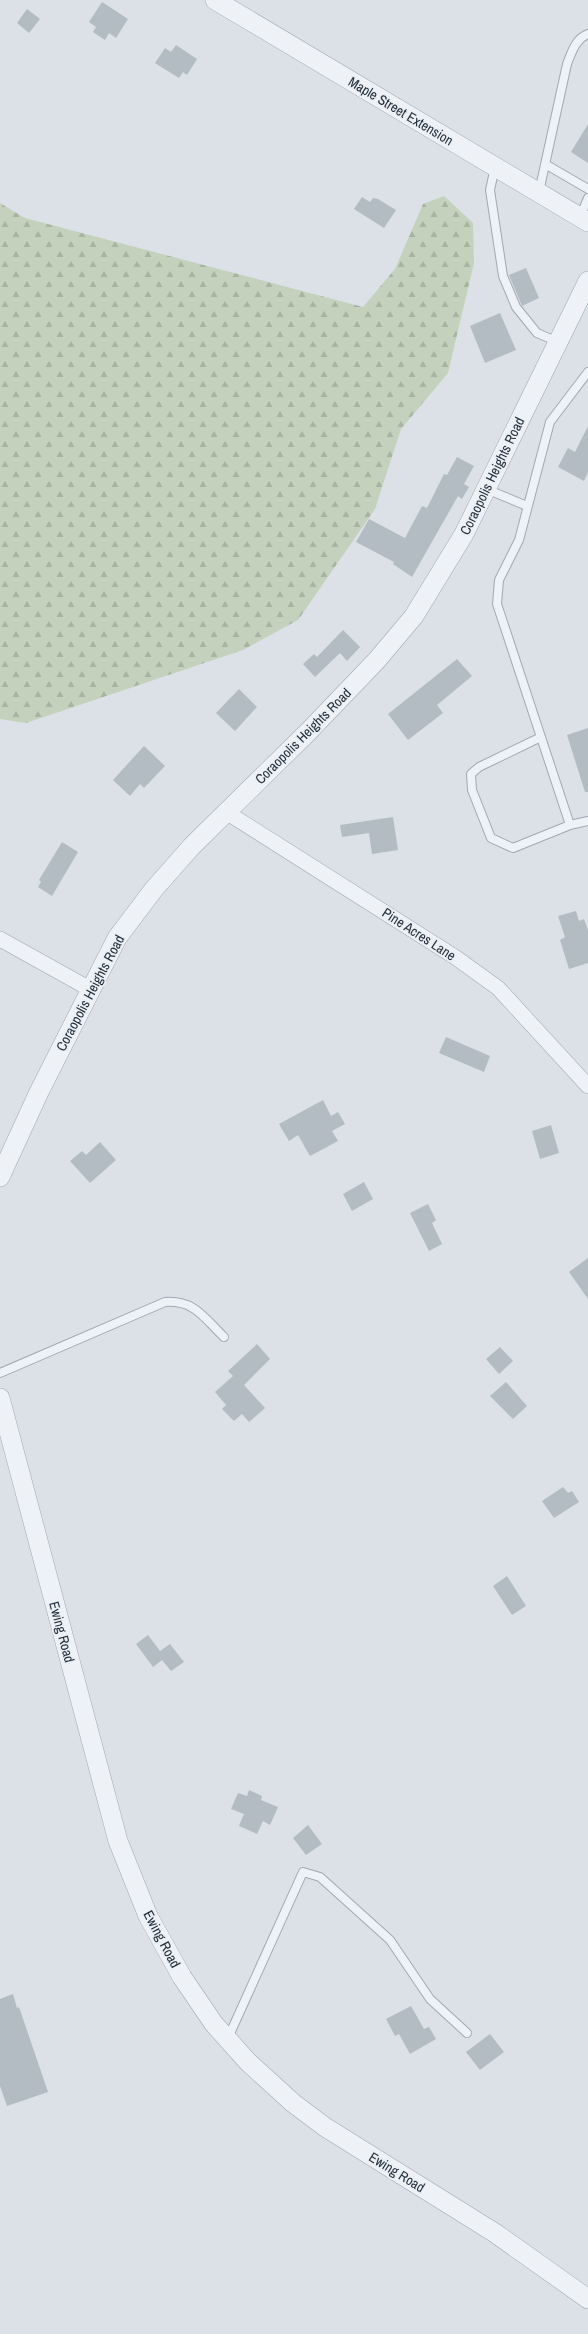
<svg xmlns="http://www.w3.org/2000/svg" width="588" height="2334" viewBox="0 0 588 2334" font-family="'Archivo Narrow',sans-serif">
<defs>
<pattern id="forest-firs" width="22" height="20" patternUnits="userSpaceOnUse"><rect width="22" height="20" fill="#c4d1bc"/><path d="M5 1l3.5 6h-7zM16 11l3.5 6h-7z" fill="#a8b4a2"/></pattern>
</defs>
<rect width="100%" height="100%" fill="#dce1e7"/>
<!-- forest -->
<path fill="url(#forest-firs)" d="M444,196L473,223L474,263L448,373L401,429L375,509L298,620L243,650L26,723L0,719V203L25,218L363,307L395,269L423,204Z"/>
<!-- building -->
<path fill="#b3bbc3" d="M102,2L128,19L116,38L109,33L105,40L93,32L96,27L89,22Z
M27,9L40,19L29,33L17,23Z
M176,45L197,59L187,75L183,72L179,78L155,63L165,48L171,52Z
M588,124V163L571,152Z
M362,197L370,202L373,198L378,199L396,210L384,228L354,209Z
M526,268L539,298L522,306L509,275Z
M500,313L516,350L485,363L470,326Z
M588,426V472L584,481L558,467L568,448L575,452Z
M457,457L474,466L464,484L469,487L462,499L458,496L412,577L393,564L394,562L356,542L369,519L405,538L422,506L427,508L444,474L447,475Z
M343,630L360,647L347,661L340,653L315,677L303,664L314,654L317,657Z
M457,659L472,676L437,705L443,713L408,740L388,714Z
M239,689L257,707L235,731L216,713Z
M588,728V792H585L567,735Z
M144,746L165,766L144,788L140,784L130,796L113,780Z
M393,817L398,850L372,854L369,833L342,837L340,825Z
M62,842L78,852L52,896L38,887L41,882L39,880Z
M576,911L579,921L584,919L588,930V963L569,969L560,940L565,937L558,916Z
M446,1037L490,1056L484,1072L439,1053Z
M323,1100L331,1116L338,1112L345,1124L332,1131L338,1141L310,1156L298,1135L289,1141L279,1124Z
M551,1125L559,1153L540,1159L532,1131Z
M100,1142L116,1160L90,1183L70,1161L82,1151L86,1155Z
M364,1182L373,1199L352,1211L343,1194Z
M428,1204L436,1220L432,1223L442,1244L429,1251L410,1213Z
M588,1258V1299L569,1272Z
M257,1344L270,1359L244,1385L265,1408L249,1422L242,1414L234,1421L222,1409L226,1405L215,1392L233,1376L228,1371Z
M500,1347L513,1361L499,1374L486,1359Z
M506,1382L527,1406L513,1419L490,1396Z
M563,1487L568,1493L572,1491L579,1502L554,1518L542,1501Z
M507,1576L526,1606L512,1615L493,1586Z
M148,1635L160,1651L170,1644L184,1662L171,1671L162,1660L153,1667L136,1644Z
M249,1790L262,1796L261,1800L278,1807L270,1825L263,1821L257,1834L239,1826L244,1814L231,1809L238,1793L247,1796Z
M308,1825L322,1844L306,1855L293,1838Z
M13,1994L17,2008L19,2007L48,2092L7,2106L0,2086V1999Z
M411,2006L424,2029L429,2027L436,2039L410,2054L399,2034L395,2036L386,2019Z
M490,2034L504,2052L480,2070L466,2052Z"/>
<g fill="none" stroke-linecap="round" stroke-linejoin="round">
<defs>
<path id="service" d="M545,164L588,189
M495,167L490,190L503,276L516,307L537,333L558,342
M539,192L567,64C572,52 575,39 588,34
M580,217L588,198
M486,489L527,506
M541,737L479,767L471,774L472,790L491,838L513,848L570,825L588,821
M570,825L497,604L499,580L519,540L550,422L588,372
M0,1373L165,1302C195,1300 204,1318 224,1337
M228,2038L303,1872L320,1877L390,1940L430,1999L467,2033"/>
<path id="minor" d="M226,812L455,957L498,988L588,1086
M0,939L90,989"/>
<path id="tertiary" d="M215,0L588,222
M0,1177L39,1092L117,938L154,889L192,846L309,731L377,660L414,616L464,534L588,281
M0,1398L118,1841L148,1916L182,1977L214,2024L248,2062L293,2103L325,2127L495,2233L588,2299"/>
</defs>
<!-- service casing -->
<use href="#service" stroke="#a1a8b1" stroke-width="10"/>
<!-- minor casing -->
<use href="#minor" stroke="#a1a8b1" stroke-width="16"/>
<!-- tertiary casing -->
<use href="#tertiary" stroke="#a1a8b1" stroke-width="20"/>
<!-- service -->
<use href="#service" stroke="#eef1f5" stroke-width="8"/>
<!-- minor -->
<use href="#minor" stroke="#eef1f5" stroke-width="15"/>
<!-- tertiary -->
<use href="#tertiary" stroke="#eef1f5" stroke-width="19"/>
</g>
<g text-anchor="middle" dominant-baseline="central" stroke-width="4" stroke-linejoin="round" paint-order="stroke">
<!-- street labels -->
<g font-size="14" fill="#25303d" stroke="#ebf0f4">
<text transform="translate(401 111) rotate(31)">Maple Street Extension</text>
<text transform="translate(492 476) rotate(-64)">Coraopolis Heights Road</text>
<text transform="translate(303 736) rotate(-45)">Coraopolis Heights Road</text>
<text transform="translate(419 934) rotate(33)">Pine Acres Lane</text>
<text transform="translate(90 993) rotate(-62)">Coraopolis Heights Road</text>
<text transform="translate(62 1632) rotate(75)">Ewing Road</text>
<text transform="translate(162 1939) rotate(62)">Ewing Road</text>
<text transform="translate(397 2172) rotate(32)">Ewing Road</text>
</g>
</g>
</svg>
